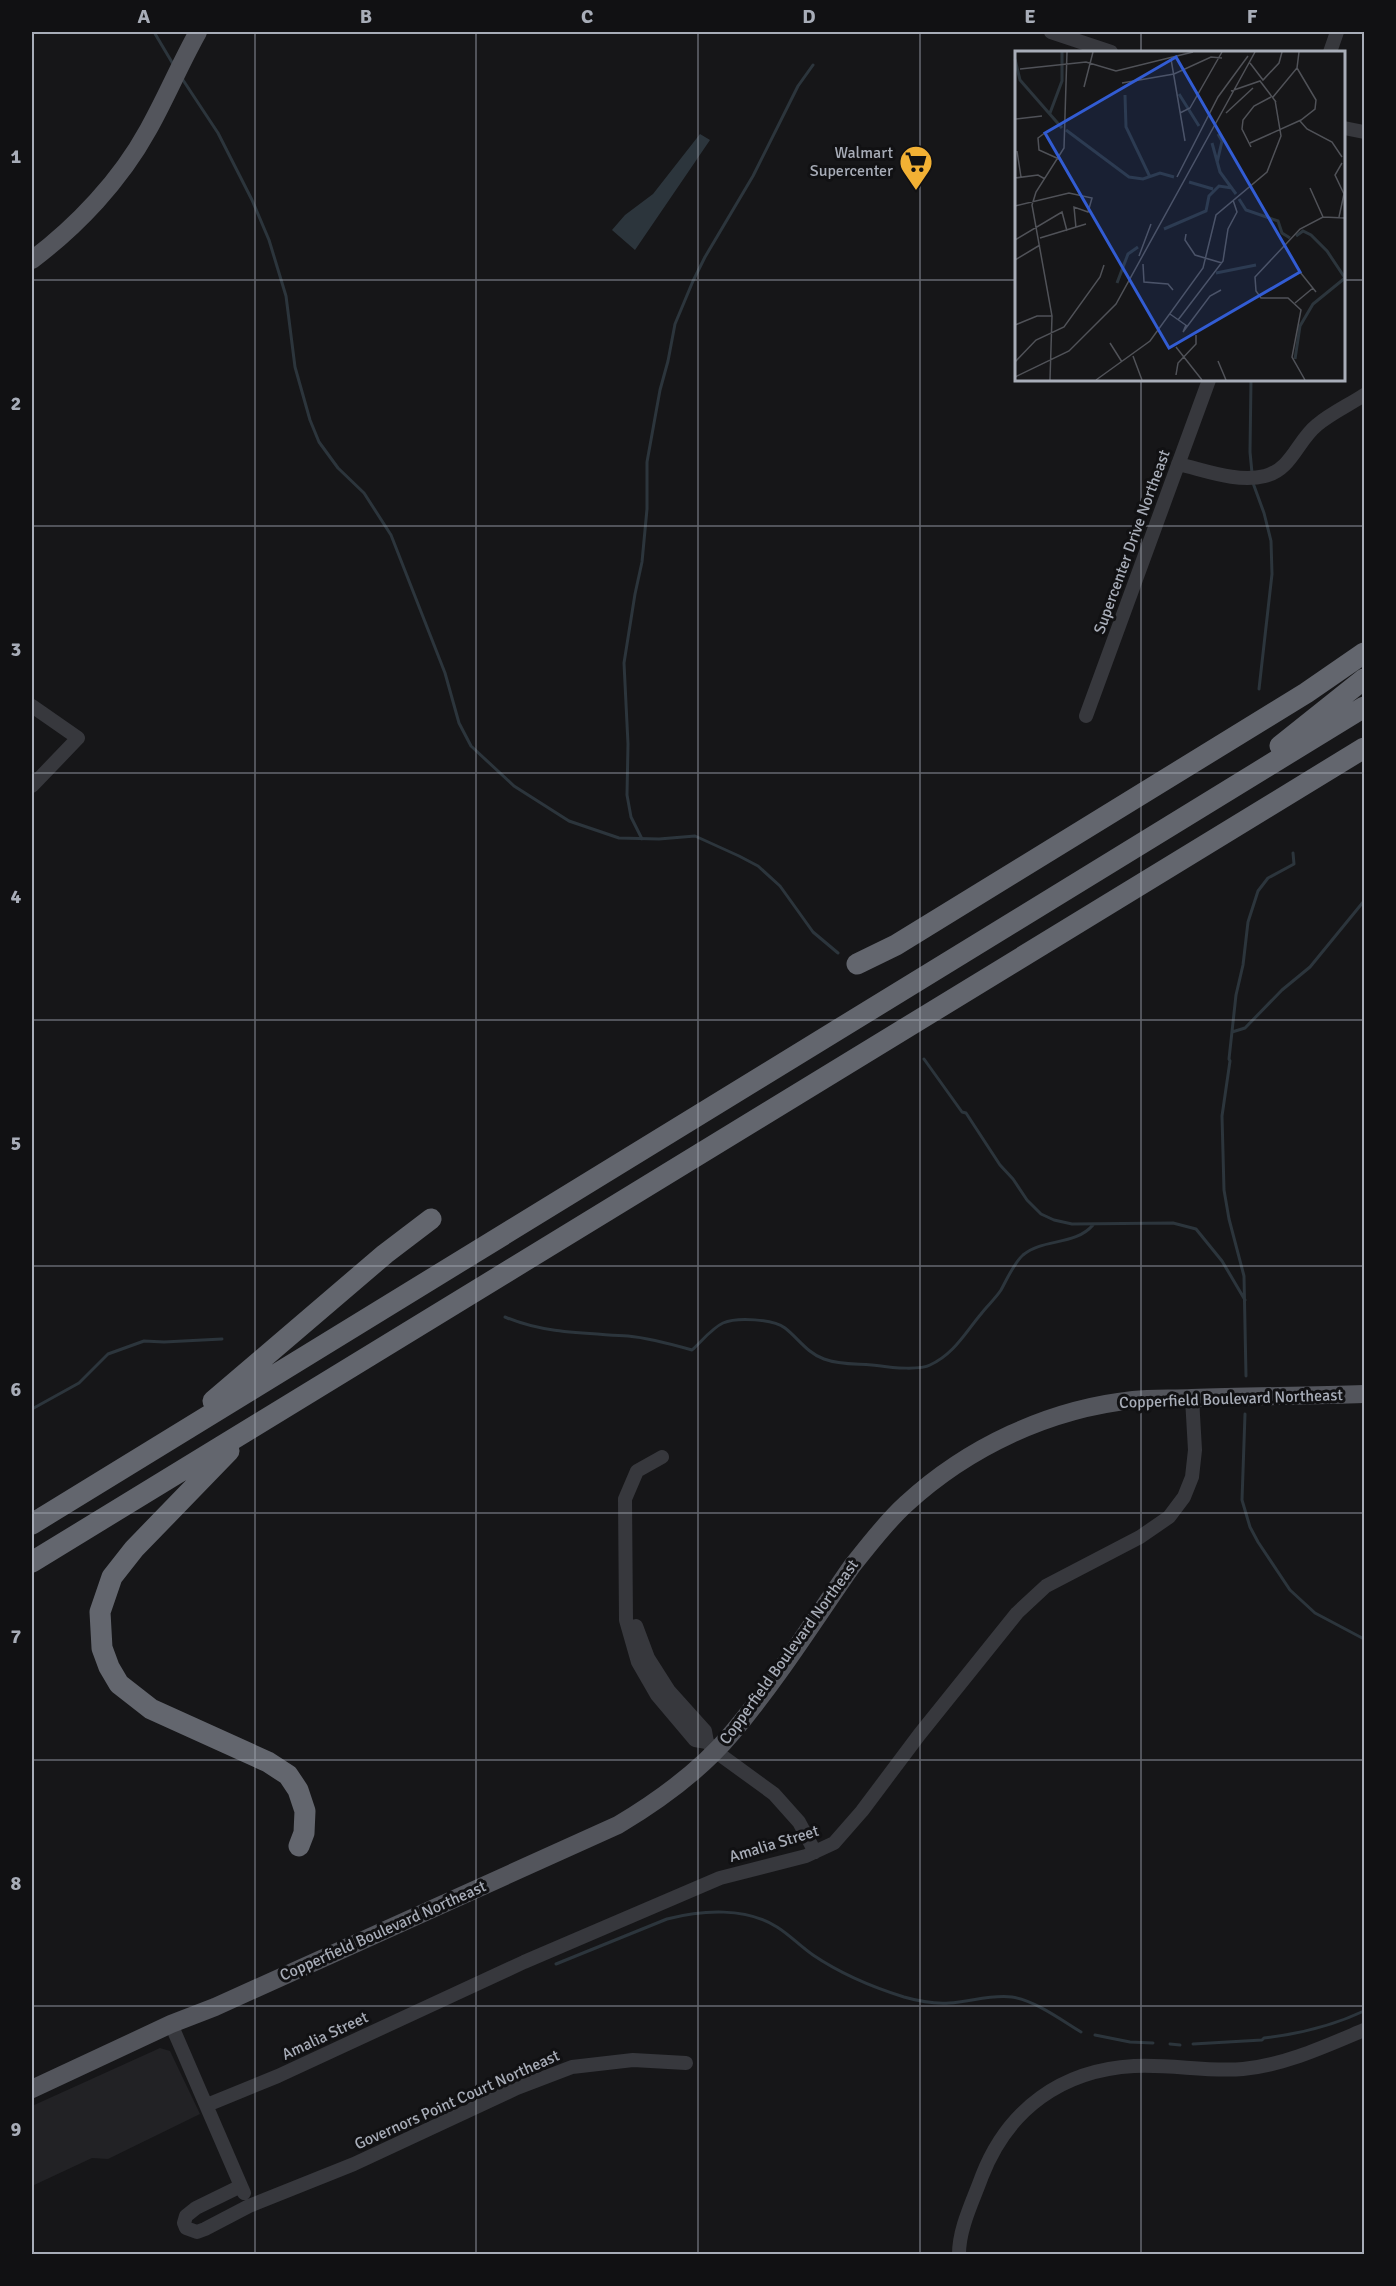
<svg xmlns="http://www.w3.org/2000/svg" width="1396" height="2286" viewBox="0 0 1396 2286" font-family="Signika,sans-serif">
<rect width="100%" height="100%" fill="#161618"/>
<!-- built -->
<path fill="#222225" d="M160,2048L170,2051L200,2114L108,2159L92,2158L32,2186V2106Z"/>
<!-- water -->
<path fill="#2c353c" d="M700,134L710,140L635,250L612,230L625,215L653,194Z"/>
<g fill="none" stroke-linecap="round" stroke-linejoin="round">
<!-- stream -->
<path stroke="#2c353c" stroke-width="3" d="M154,32L173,64
M181,77L218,133L252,200L269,240L286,296L295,367L310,420L319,442L338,468L364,493L391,535L445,673L459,723L471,746L514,786L569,821L619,838L659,839L695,836L739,856L758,866L780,886L813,932L838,953
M1251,380L1250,452L1252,473
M1253,483L1264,513L1271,541L1272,574L1259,689
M642,839L631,817L627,795L628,744L624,663L635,594L642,562L647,509V462L660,390L668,361L675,324L693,281L705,257L753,176L798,86L813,65
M1232,1032L1245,1028L1282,990L1310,967L1364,901
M924,1059L962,1112L966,1113L1000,1165L1013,1179L1027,1200L1041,1214L1054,1220L1072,1224L1173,1223L1196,1229L1222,1261L1245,1300
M505,1317C545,1334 586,1333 628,1336C650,1338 671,1344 692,1350C701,1342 712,1328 723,1323C737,1317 773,1319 785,1328C798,1338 807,1353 824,1359C843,1366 861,1363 881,1366C892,1368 921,1370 930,1365C954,1354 965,1333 981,1314C987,1306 995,1299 1001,1290C1007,1279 1014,1263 1023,1255C1043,1238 1075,1246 1093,1225
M1246,1376L1244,1276L1229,1219L1224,1190L1222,1116L1230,1061L1229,1059L1236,995L1243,965L1248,922L1258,891L1268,878L1294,864L1293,853
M32,1409L79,1383L108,1354L144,1341L164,1342L222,1339
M1245,1414L1242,1500L1250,1527L1258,1542L1290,1590L1315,1613L1364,1639
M556,1964L667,1919C702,1910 746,1907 777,1927C790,1935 801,1947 813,1955C841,1974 872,1987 904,1997C918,2001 934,2004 949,2003C970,2002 991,1994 1012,1997C1036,2001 1061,2020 1081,2032
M1095,2035L1130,2042L1153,2043
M1170,2044L1180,2045
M1193,2044L1262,2040L1264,2038C1299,2034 1332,2026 1364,2011"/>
<!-- minor -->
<path stroke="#37383d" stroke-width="14" d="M1051,32L1111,52
M1330,52L1337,32
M1344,128L1364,132
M1178,464C1205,470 1237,483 1265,476C1292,469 1297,441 1317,425C1331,413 1349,405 1364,395
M32,706L78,738L32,786
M1086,716L1209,380
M662,1457L637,1471L625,1499L626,1620L638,1662L657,1695L695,1740L707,1742
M636,1626L648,1658L669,1691L705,1731L707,1742L715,1751L774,1794L799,1822L815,1852
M171,2024L244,2193
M207,2105L278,2076L524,1962L720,1878L806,1856L834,1843L862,1811L919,1735L1017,1613L1046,1586L1140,1537L1169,1517L1184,1497L1192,1477L1195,1450L1192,1398
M241,2186L196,2208L186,2216L184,2223L186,2228L197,2232L205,2229L249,2206L354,2164L517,2088L572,2067L633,2060L686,2063
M959,2254C959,2228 973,2201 982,2176C1008,2109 1062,2070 1134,2066C1171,2064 1207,2072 1243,2069C1285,2065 1326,2046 1364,2030"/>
<!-- major -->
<path stroke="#53555c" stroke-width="18" d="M32,260C77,226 120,181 148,130C166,98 180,64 198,32
M32,2089L171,2024L215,2007L618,1825C660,1800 701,1770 732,1733C776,1681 813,1622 852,1566C869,1545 886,1522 906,1504C968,1447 1049,1409 1133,1400C1152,1398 1172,1399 1192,1398C1249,1396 1307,1396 1364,1394"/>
<!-- highway -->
<path stroke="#63666e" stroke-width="21" d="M1280,746L1364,679
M857,964L896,945L1306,693L1364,653
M213,1401L385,1254L431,1219
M229,1451L134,1549L112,1577L100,1612L102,1648L109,1667L119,1684L151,1709L268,1762L288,1775L298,1790L305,1811L304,1833L299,1846
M32,1524L1364,707
M32,1562L1364,748"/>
</g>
<!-- grid -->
<path fill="none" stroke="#a8adb8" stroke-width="1.5" stroke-opacity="0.55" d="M255,32V2254M476,32V2254M698,32V2254M920,32V2254M1141,32V52M32,280H1016M1344,280H1364M1141,380V2254M32,526H1364M32,773H1364M32,1020H1364M32,1266H1364M32,1513H1364M32,1760H1364M32,2006H1364"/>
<!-- icons -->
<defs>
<symbol id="supermarket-pin" viewBox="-11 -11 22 30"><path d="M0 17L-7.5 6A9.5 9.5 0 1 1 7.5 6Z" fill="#f2b134" stroke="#111113"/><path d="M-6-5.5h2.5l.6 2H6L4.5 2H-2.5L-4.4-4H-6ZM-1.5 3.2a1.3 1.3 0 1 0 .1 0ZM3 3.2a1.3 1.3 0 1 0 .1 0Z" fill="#111"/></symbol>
</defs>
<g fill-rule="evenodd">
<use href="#supermarket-pin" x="897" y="143" width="38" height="52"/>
</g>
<g text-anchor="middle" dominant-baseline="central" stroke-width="6" stroke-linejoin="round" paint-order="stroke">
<!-- poi labels -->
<g font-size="16" fill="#a8adb8" stroke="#111113" text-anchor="end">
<text x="893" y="153">Walmart<tspan x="893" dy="18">Supercenter</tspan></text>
</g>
<!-- street labels -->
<g font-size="16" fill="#a8adb8" stroke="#111113">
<text transform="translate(1132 542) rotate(-70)">Supercenter Drive Northeast</text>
<text transform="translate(1231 1399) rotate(-2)">Copperfield Boulevard Northeast</text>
<text transform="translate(789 1652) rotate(-54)">Copperfield Boulevard Northeast</text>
<text transform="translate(774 1844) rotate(-17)">Amalia Street</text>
<text transform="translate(383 1931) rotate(-24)">Copperfield Boulevard Northeast</text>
<text transform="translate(325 2036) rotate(-25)">Amalia Street</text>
<text transform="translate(457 2100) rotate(-24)">Governors Point Court Northeast</text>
</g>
</g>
<!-- overview -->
<g transform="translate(1015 51)">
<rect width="330" height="330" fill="#161618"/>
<path fill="none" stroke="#2c353c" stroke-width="3" d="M0,8L5,29L47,77M164,43L184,75M110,44L111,76L135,126M35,62L47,30V1M51,79L114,126L128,128L145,122L159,126M197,92L205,121L221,143M202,112L207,90L203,83M174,131L198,138M224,148L231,159L263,170L267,182L275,187M149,178L191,160L194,145L204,135L217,137M281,185L288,180L296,184L312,200L330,227M201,222L241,214M102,232L113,203L123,196M280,308L285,275L298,253L330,227"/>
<path fill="none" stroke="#505258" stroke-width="1.5" d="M156,8L170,90M235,12L248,29L264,12L267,1M5,18L71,11L101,20L178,1M107,32L159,23L196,6L207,7M69,36L78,1M216,40L245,30L261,51M258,46L282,17L284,1M165,62L175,57L207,1M211,62L238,37M0,68L27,65M285,70L292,78L317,91L327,106M31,81L23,87L24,99L44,108M235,92L286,69L300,58L301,49L282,17M236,96L227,78L228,69L239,55L256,46M2,100L6,126M162,126L203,46L233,5M0,127L23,124L30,128M295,137L308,166M0,155L54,142L77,147L73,161L59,156L61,177M324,166L329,143L320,124L327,112M171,183L170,189L180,204L207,212M25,187L71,173M0,189L47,161L52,180M124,205L136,173M0,209L25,194M128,213L129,231L153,233L158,239M285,221L301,241M280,252L298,237M155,263L172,275M163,269L208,210L213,178L222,161L218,149M0,274L22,265H37M171,274L168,281L195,245L206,239M95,292L107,311M161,296L187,329M118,305L127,329M203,310L211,329M0,311L21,289L49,276L85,226L89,214M161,324L163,312L181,293V284M0,326L54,300L101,253L240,1M35,329L37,265L17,154L21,141L49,97L52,1M81,329L135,290L188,217L201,164L252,121L266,85L260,49M290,329L277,306L286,259L273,247H246L241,240L240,226L285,178L308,166L330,167"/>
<path fill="#325cd3" fill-opacity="0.15" stroke="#325cd3" stroke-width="3" d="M161,6L285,221L154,297L30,82Z"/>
<rect width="330" height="330" fill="none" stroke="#a8adb8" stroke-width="3"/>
</g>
<!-- border -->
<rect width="1396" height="2286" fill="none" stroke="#111113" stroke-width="66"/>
<rect x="33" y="33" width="1330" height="2220" fill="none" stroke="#a8adb8" stroke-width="2"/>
<g font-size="20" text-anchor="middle" font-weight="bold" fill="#a8adb8">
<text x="144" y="23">A</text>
<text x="366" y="23">B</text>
<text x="587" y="23">C</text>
<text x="809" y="23">D</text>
<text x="1030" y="23">E</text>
<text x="1252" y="23">F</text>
<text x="16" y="163">1</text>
<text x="16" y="410">2</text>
<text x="16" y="656">3</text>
<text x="16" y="903">4</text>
<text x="16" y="1150">5</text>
<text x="16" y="1396">6</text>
<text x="16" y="1643">7</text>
<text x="16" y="1890">8</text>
<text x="16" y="2136">9</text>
</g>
</svg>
